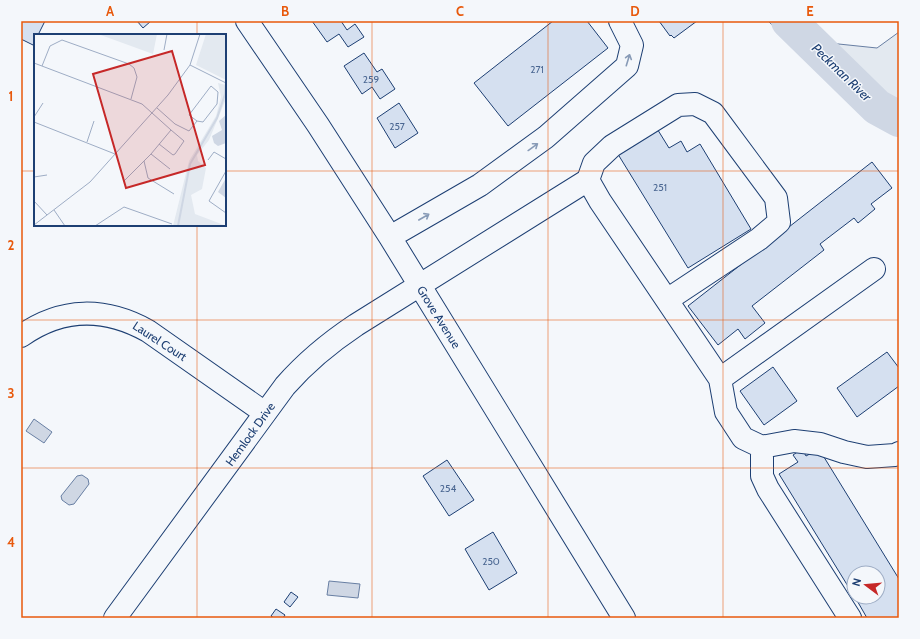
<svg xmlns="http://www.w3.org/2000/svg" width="920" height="639" viewBox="0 0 920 639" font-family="Cabin,sans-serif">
<rect width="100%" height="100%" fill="#f4f7fb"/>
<!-- green -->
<path fill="#e3e9f0" stroke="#687fa3" d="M768,21H814L829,43L877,48L899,32V130L857,107Z"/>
<!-- water -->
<path fill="#cfd7e4" stroke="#687fa3" d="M34,419L52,432L44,443L26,431Z
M82,475L88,479L89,484L74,504L69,505L62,500L61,496L77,476Z
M329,581L360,584L358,598L327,595Z"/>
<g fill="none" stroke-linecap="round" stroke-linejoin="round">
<!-- river -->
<path stroke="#cfd7e4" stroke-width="36" d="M789,21L877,107L899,119"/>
</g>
<!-- building -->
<path fill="#d5e0f0" stroke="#1d3f73" d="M21,21H45L38,35H35V42L33,45L21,39Z
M137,21H151L143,28Z
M312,21H341L347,30L355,24L364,37L348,47L339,34L327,42Z
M553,21H587L608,48L508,126L474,83Z
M659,21H697L674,38L671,35L670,36Z
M364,53L377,72L382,69L395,89L380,99L372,87L362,94L344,66Z
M399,103L418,133L395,148L377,118Z
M656,127L669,148L681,141L687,152L700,144L751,229L688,268L616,151Z
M872,162L892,188L871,204L875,209L858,223L854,218L820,244L824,250L752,306L765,323L745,339L738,329L718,345L688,306Z
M887,352L899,368V386L857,417L837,388Z
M773,367L797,401L764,425L740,391Z
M802,449L806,456L819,449L899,579V617L897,618H867L855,597H878V573H854V596L779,474L798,462L793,455Z
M447,460L474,500L449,516L423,476Z
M493,532L517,573L489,590L465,549Z
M291,592L298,597L290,607L284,602Z
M276,609L285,615L283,618H274L271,616Z"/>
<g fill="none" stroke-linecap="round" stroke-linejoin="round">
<defs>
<path id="minor" d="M247,21L318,125L390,237L624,618
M588,180L594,163L612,146L678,105L695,104L713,113L776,198L779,222L759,239L667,300
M390,237L480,185L546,137L627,66L632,45L620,21
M21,336C62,307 105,307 148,331L265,413
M720,379L726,412L743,438L762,447L794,441L820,444L844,452L867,457L895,455L899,453
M762,446V476L768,489L850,618
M115,618L285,386C306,362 329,343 356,325L588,180L600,201L720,379L874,269"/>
</defs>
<!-- minor casing -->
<use href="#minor" stroke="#1d3f73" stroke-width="24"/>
<!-- minor -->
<use href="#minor" stroke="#f4f7fb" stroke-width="22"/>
</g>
<!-- one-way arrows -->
<defs><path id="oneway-shaft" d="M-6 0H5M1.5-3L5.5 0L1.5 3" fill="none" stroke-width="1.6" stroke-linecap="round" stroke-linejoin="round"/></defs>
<g stroke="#889bb7">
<use href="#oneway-shaft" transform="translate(628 60) rotate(-73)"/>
<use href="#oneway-shaft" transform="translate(533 147) rotate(-36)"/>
<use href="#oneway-shaft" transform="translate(424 217) rotate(-30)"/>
</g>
<!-- grid -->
<path fill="none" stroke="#e8590c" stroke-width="1" stroke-opacity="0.55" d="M197,21V35M372,21V618M548,21V618M723,21V618M21,171H35M225,171H899M197,225V618M21,320H899M21,468H899"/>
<g text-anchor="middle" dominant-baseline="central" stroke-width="3" stroke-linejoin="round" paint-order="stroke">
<!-- number labels -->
<g font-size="10" fill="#4b6792">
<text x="537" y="69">271</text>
<text x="371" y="79">259</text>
<text x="397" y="126">257</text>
<text x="660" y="187">251</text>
<text x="448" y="488">254</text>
<text x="491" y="561">250</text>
</g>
<!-- street labels -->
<g font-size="12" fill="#1d3f73" stroke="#f4f7fb">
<text transform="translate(439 317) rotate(58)">Grove Avenue</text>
<text transform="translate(160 341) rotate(33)">Laurel Court</text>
<text transform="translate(250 434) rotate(-54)">Hemlock Drive</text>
</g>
<!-- water labels -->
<g font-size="13" font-style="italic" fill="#1d3f73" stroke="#f4f7fb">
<text transform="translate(842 72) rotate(44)">Peckman River</text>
</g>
</g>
<!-- overview -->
<g transform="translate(34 34)">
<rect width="192" height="192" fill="#f4f7fb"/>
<path d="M64,0H123L119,20ZM172,0H192V46L162,31ZM184,49L192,51V65L175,106L163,121L164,127L172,134L168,155L157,161L161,180L190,191L139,192L155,127L182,82L187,63Z" fill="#e3e9f0"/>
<path d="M192,81V109L184,112L180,109L178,102L188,96L185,87ZM192,144V164L184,158Z" fill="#cfd7e4"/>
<path fill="none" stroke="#cfd7e4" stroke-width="2" d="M144,192L156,130L183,84L191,60L192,46"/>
<path fill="none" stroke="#9eadc5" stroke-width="1" d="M130,16L133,0M0,29L108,70L137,96L117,120L136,135M156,31L192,49M8,32L16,12L28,6L95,30L100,34L103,43L97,65M123,74L141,90L155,97L163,87L155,81L177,52L184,58L183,70L169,88L163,87M0,83L9,69M0,88L81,120M53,108L60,87M125,110L139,121L141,120L150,107L137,96M117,120L110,127L114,144L140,160M174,126L180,118L192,125M192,137L175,167L192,179M0,143L13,141M90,147L110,127M0,167L13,181M20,176L31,192M0,191L56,148L134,61L156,31L166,0M61,192L90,173L138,190"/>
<path fill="#c62828" fill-opacity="0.15" stroke="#c62828" stroke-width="2" d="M138,17L171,131L92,154L59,40Z"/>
<rect width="192" height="192" fill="none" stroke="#1d3f73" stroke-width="2"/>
</g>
<!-- border -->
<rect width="920" height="639" fill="none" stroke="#f4f7fb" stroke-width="44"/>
<!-- north arrow -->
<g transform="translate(866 585) rotate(286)"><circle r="19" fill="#f4f7fb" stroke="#9eadc5"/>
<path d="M0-3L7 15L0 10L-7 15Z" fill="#c62828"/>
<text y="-6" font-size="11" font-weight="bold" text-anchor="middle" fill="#1d3f73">N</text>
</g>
<rect x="22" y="22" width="876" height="595" fill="none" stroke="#e8590c" stroke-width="1.5"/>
<g font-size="13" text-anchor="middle" font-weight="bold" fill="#e8590c">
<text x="110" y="16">A</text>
<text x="285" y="16">B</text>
<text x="460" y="16">C</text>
<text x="635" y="16">D</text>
<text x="810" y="16">E</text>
<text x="11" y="101">1</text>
<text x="11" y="250">2</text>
<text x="11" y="398">3</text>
<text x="11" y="547">4</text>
</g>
</svg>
